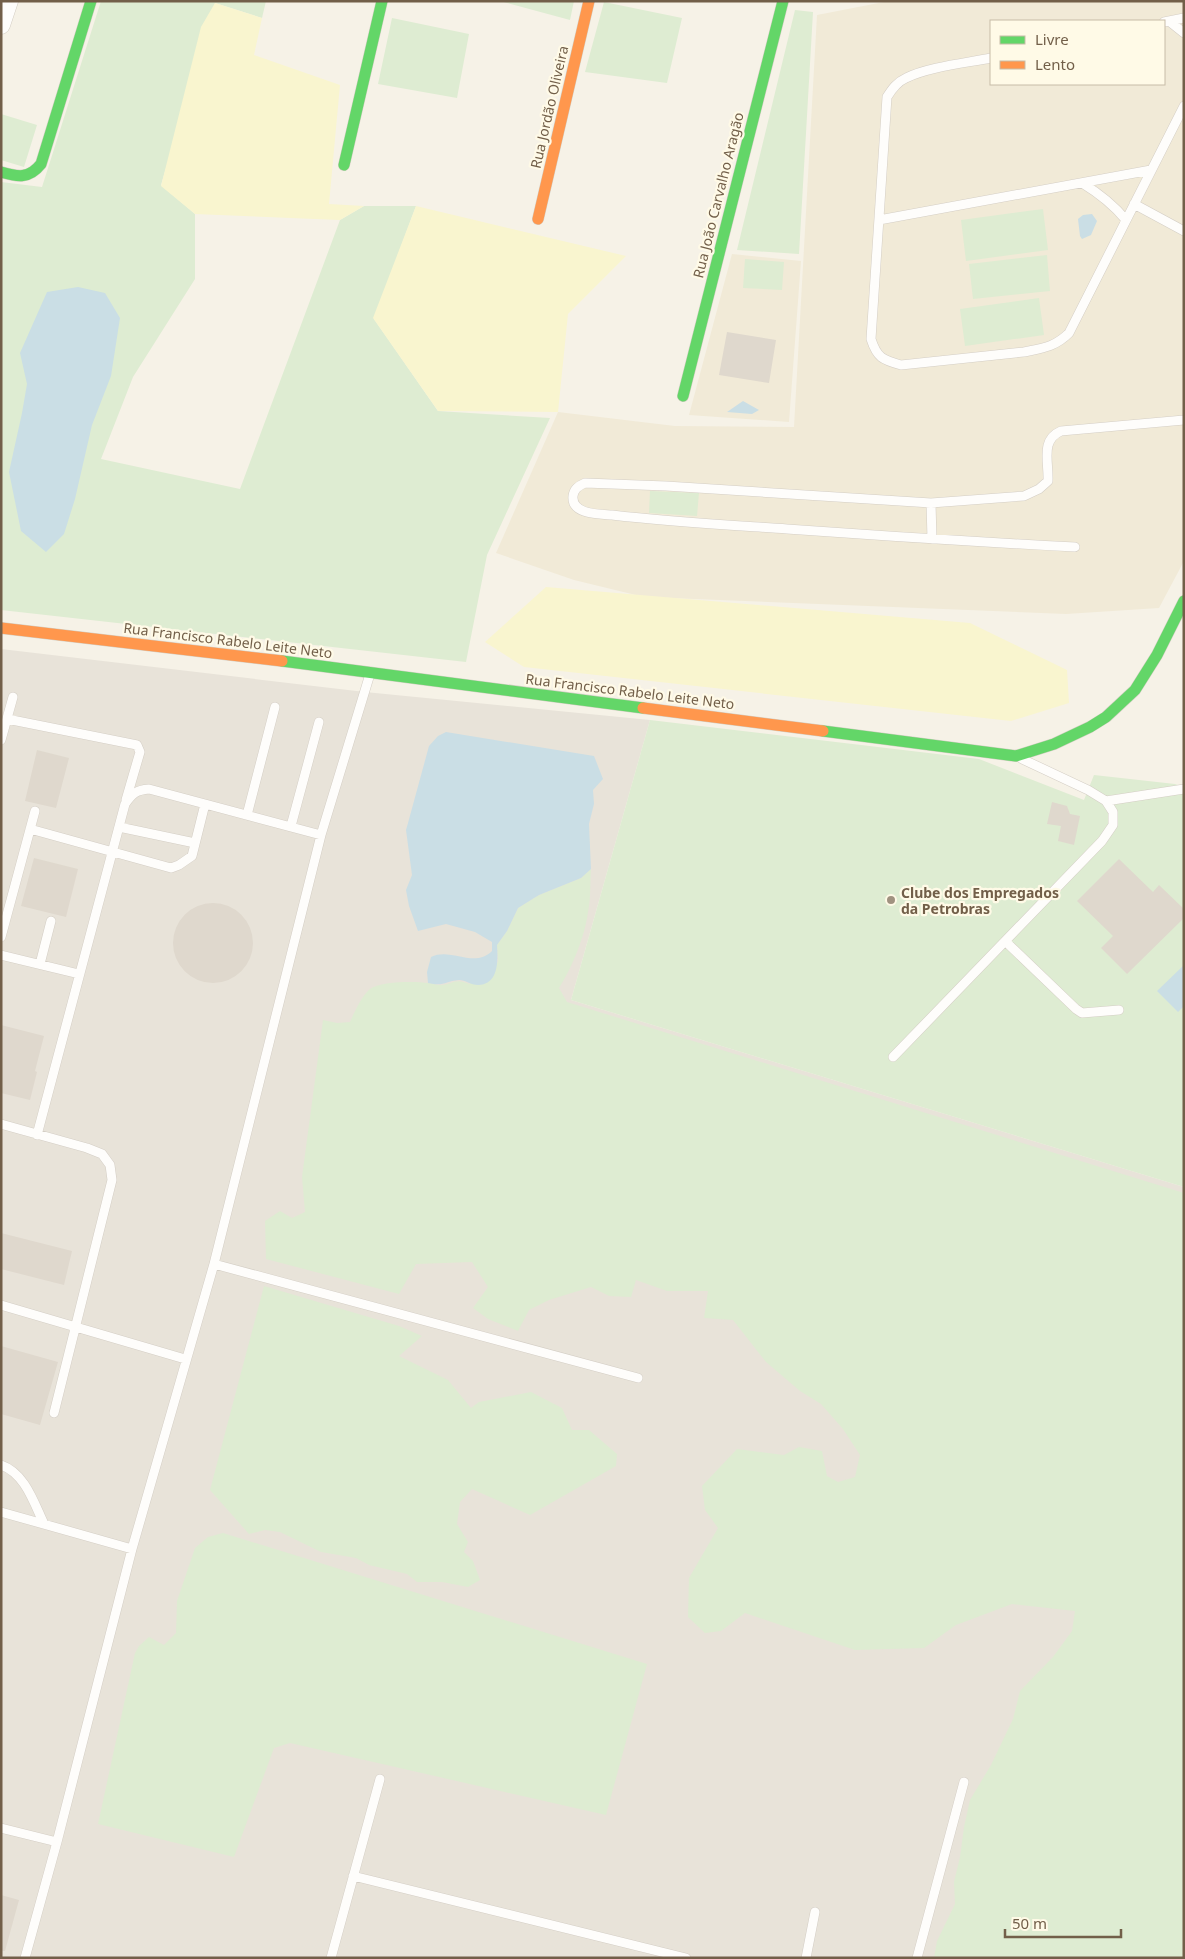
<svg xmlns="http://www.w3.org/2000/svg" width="1185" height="1959" viewBox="0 0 1185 1959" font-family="'Noto Sans',sans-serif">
<rect width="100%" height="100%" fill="#f6f2e7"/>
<!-- residential -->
<path fill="#f1ead7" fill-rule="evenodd" d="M889,1H1184V561L1159,608L1066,614L644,597L574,580L496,553L558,412L675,426L794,427L817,15ZM991,21H1164V84H991Z
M732,254L801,261L789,422L689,415Z"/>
<!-- industrial -->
<path fill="#e8e3d9" d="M1,649L365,692L650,720L571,1000L1184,1187V1958H1Z"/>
<!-- green -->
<path fill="#deecd2" d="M101,1H266L262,18L215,3L161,185L195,214V279L133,377L101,459L240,489L340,220L364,206H416L374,319L438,411L550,418L487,555L466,662L1,610V182L42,187Z
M500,1H574L570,20Z
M604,2L682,18L667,83L585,72Z
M795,10L813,12L799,254L737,250Z
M392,18L469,34L457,98L378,84Z
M1,114L37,125L24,167L1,160Z
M1043,209L1048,250L966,261L961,220Z
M1047,255L1050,291L973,299L969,264Z
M745,259L784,262L782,290L743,288Z
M1039,298L1044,335L965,346L960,309Z
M650,491L699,493L697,516L649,513Z
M650,720L979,759L1084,800L1094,775L1175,784L1184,787V1187L571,1000Z
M591,869C590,883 591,898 588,912C585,936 572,968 559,988L567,1002L1184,1193V1958H934L937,1941L955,1904L954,1882L960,1857L964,1827L970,1800L991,1765L1013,1719L1020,1691L1053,1657L1072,1631L1075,1611L1012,1604L956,1625L924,1648L855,1650L745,1613L721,1631L705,1633L688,1617L689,1578L718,1528L705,1510L702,1486L737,1449L784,1455L799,1447L822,1451L827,1476L838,1482L855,1477L860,1455L843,1429L821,1404L800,1391L766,1362L733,1320L704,1318L708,1291H667L636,1280L631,1297L609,1296L591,1287L549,1300L529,1310L518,1331L488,1319L473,1308L488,1287L472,1262L416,1264L399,1294L266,1259L265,1221L280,1211L292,1218L305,1212L302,1177L323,1020L337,1023L350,1022C355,1011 361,997 370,989C380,981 416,981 428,983C432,983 436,985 439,985C452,985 455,977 469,984L498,962L497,945L507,931L518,908L539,895L581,878Z
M264,1286L399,1326L422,1336L399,1356L448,1380L471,1408L479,1402L531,1392L562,1408L572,1430H589L617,1454L616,1466L530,1515L472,1489L460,1502L457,1524L468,1542L464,1552L473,1561L480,1580L468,1587L442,1582H417L407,1574L369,1565L356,1558L321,1552L280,1532L265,1530L249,1534L210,1490Z
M223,1533L647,1664L606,1815L290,1743L274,1748L234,1857L98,1824L135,1653L139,1646L149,1637L164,1645L176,1633L177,1601L195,1548L208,1537Z"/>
<!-- sand -->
<path fill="#f9f5cf" d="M215,3L262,18L254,55L340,85L329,204L364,206L340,220L195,214L161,186L201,27Z
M416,206L626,256L568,314L558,412L438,411L373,318Z
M546,587L970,623L1067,670L1069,703L1011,721L524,667L485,642Z"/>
<!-- water -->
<path fill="#cadee5" d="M1092,214L1097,221L1091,235L1082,239L1080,236L1078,219L1083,215Z
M78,287L105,293L120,318L111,376L92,425L75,499L64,534L46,552L21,531L9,472L22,413L27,384L20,353L47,292Z
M743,401L759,410L752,414L727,412Z
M446,732L594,756L603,779L593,790L594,804L589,824L591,869L581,878L539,895L518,908L507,931L497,945C498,960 499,985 478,985C471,985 465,980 459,980C445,981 444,987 428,983L427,972L431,957C451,947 474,969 492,951V942L475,932L446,924L418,931L409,906L406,890L412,875L406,830L408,823L429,746L438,736Z
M1184,965V1006L1178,1012L1157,991Z"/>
<!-- building -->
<path fill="#dfd8cd" d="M727,332L776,340L769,383L719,375Z
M37,750L69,758L56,808L25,801Z
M1052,802L1067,806L1070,814L1080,816L1074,845L1058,841L1061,826L1047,824Z
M34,858L78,869L66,917L21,906Z
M1119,859L1153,892L1159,885L1184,909V918L1127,974L1101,948L1113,936L1077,901Z
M173 943a40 40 0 1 1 80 0a40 40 0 1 1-80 0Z
M1,1025L44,1036L35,1071L37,1072L30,1100L1,1093Z
M1,1233L72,1251L64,1285L1,1269Z
M1,1346L58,1362L40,1425L1,1414Z
M1,1895L19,1900L5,1951H1Z"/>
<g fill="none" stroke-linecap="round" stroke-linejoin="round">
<defs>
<path id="lane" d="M1169,21L1184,33
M1164,22L1184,18
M991,58C966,63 928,67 906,78C897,82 892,89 887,97L871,339C877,358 883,360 901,365L1024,352C1043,348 1055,347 1069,333L1184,106
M1082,183C1100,194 1113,204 1126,220
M1134,204L1184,231
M879,220L1151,170
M931,503L932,539
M1075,547C979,542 883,536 787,529C728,525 670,522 612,515C600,514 571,515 573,496C574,489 578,486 585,483L666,486L931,503L1024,496L1039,489L1048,481C1049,462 1040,440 1061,431L1184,420
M7,719L137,745L140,752L126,800
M1,740L13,697
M1106,801L1184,789
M247,815L275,707
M291,826L319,722
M119,827L195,843
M30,829L171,868L179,865L192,856L205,804
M1,937L35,811
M1005,941L1076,1009L1082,1013L1119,1010
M1,955L79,974
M40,964L51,921
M893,1057L1102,841L1113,825V812L1106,801L1088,790L1022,759
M1,1124L87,1148L102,1154L110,1165L112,1180L54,1413
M37,1135L125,804C132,794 136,790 149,789L321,835
M214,1264L638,1378
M1,1305L185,1359
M1,1465C25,1473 34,1503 44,1524
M1,1512L132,1549
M1,1828L57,1842
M353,1876L686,1958
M25,1958L57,1842L132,1549L214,1264L321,835L370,674
M331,1958L380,1779
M806,1958L815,1912
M917,1958L964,1782"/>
<path id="street" d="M1,25L9,1"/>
<path id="fast" d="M344,165L382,1
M1,172C18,177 29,179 41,164L91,1
M683,396L783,1
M282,661L643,708
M823,731L1016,756L1054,744L1090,727L1106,717L1135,690L1157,655L1184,601"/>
<path id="slow" d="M538,219L589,1
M1,628L282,661
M643,708L823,731"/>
</defs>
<!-- lane casing -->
<use href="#lane" stroke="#d4cec5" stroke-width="10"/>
<!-- street casing -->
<use href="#street" stroke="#d4cec5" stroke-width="19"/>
<!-- fast casing -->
<use href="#fast" stroke="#d3cec3" stroke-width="12"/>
<!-- slow casing -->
<use href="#slow" stroke="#d3cec3" stroke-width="12"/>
<!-- lane -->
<use href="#lane" stroke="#fefdfb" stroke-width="9"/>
<!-- street -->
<use href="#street" stroke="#fefdfb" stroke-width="18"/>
<!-- fast -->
<use href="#fast" stroke="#63d668" stroke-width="11"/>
<!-- slow -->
<use href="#slow" stroke="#ff974d" stroke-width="11"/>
</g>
<!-- markers -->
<circle fill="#a09280" stroke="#fffae7" stroke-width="2" cx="891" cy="900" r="5"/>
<g text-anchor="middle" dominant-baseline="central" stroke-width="4.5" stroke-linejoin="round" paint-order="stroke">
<!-- street labels -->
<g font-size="14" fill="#725f49" stroke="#fffae7">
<text transform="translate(549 107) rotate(-77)">Rua Jordão Oliveira</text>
<text transform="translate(718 195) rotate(-76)">Rua João Carvalho Aragão</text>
<text transform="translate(228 640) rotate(7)">Rua Francisco Rabelo Leite Neto</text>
<text transform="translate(630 691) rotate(7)">Rua Francisco Rabelo Leite Neto</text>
</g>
<!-- poi labels -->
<g font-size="14" font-weight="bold" fill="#725f49" stroke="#fffae7" text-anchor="start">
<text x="901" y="892">Clube dos Empregados<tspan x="901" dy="16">da Petrobras</tspan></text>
</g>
</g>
<!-- border -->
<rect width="1185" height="1959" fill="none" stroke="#725f49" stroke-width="5"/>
<!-- legend -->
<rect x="990" y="20" width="175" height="65" fill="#fffae7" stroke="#c7bca8"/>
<rect x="1000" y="36" width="25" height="8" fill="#63d668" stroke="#c7bca8"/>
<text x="1035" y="45" font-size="15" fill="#725f49">Livre</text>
<rect x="1000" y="61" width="25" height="8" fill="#ff974d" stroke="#c7bca8"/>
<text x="1035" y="70" font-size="15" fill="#725f49">Lento</text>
<!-- scale -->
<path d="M1005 1929v8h116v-8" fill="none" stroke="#725f49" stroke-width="2.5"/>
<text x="1012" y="1929" font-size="15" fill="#725f49" stroke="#fffae7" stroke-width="4" paint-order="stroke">50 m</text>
</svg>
